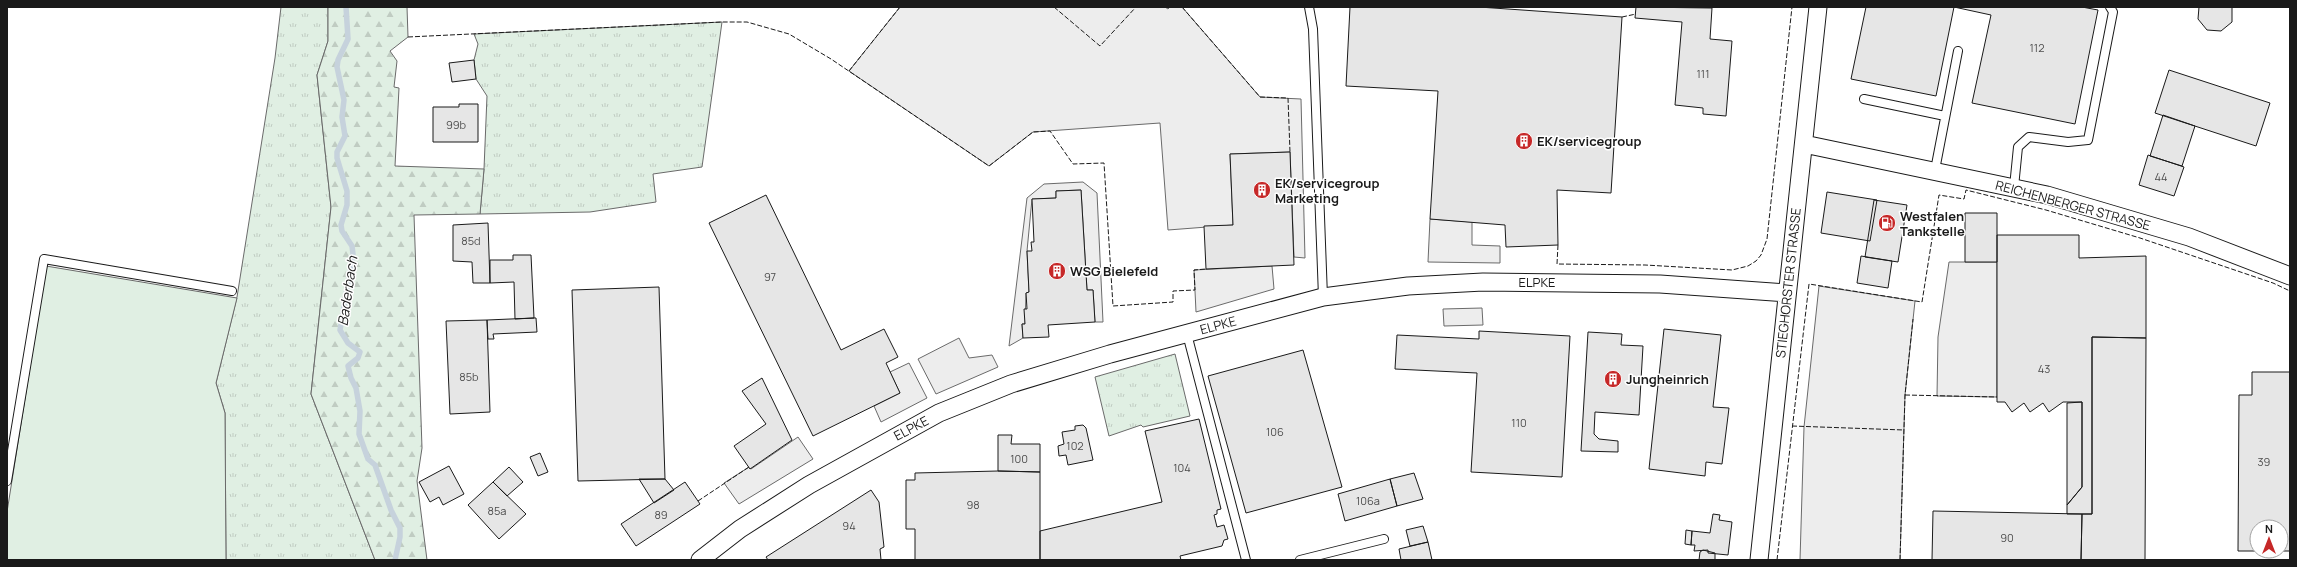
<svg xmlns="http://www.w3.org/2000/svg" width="2297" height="567" viewBox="0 0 2297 567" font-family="Manrope,sans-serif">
<defs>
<pattern id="grass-tufts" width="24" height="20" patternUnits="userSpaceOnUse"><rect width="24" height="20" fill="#e0efe3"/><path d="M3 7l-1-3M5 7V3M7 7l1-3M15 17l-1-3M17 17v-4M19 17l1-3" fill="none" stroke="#c0ccc2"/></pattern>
<pattern id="forest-firs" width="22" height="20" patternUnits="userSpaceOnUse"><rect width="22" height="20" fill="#e0efe3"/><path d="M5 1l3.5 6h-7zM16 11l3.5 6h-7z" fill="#c0ccc2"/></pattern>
</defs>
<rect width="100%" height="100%" fill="#fff"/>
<!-- grass -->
<path fill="url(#grass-tufts)" stroke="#6a6a6a" d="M281,7H328V41L317,75L331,207L311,394L375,560H226L225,413L216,383L237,297L275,58Z
M722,22L702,167L653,174L656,202L590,212L480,214L484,169L487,96L476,79L474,60L478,44L474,34Z
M1175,354L1190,416L1143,427L1141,425L1109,436L1095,377Z"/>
<!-- forest -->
<path fill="url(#forest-firs)" stroke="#6a6a6a" d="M328,7H407L408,37L390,51L397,61L394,87L399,88L395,166L484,169L480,214L414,215L422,448L417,481L427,560H375L311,394L331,207L317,75L328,41Z"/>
<!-- green -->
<path fill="#e0efe3" stroke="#6a6a6a" d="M46,266L237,298L216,383L225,413L226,560H7V512Z"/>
<!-- parking -->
<path fill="#ededed" stroke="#6a6a6a" d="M900,7H1165L1168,9L1170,7H1182L1260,97L1301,99L1305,258L1294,257L1290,152L1230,154L1233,225L1168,230L1160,123L1033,132L989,166L849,71Z
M1083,182L1097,193L1103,322H1095L1093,290H1087L1081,190L1056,191V198L1032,199L1027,251L1029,292L1026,293L1025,324H1022L1023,338L1009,346L1027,198L1044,184Z
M1430,219L1472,222V245L1500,246V263L1428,262Z
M1949,262H1997V397L1937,396L1938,337Z
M1272,266L1274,289L1196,312L1194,270Z
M1819,286L1915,301L1905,395L1900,560H1800L1804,427Z
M1482,308L1483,325L1444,326L1443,309Z
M959,338L969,358L992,355L998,367L936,394L918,359Z
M909,363L927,398L881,422L874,406L900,393L890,372Z
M798,437L813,459L739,504L724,483L749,467L751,469Z"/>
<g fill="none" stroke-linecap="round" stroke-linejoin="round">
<!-- stream -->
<path stroke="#c6d2dc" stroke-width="5.5" d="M346,7L348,39L338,60L337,67L344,100L342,117L345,136L337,152V158L347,191V205L341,225L342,231L352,246L353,254L340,330L348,343L360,352L358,358L348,366L351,378L356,388L360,411L359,434L368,459L375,465L391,510L400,528V537L395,560"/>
</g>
<!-- building -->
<path fill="#e6e6e6" stroke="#1a1a1a" d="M1350,7H1479L1622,17L1611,193L1557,190L1558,245L1506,247L1505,225L1430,219L1438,91L1346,86Z
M1636,7L1712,8L1710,39L1732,41L1726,116L1703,114V108L1675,105L1682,22L1635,18Z
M1866,7H2082L2098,10L2075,124L1972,103L1991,15L1954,7L1936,96L1851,79Z
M2199,7H2232V22L2221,31L2207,30L2198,19Z
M474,60L476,79L452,82L449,63Z
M2169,70L2270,103L2256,146L2155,113Z
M459,104H478V142H433V107H459Z
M2163,115L2195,126L2182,166L2150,156Z
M1290,152L1294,265L1206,269L1204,226L1233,225L1230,154Z
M2148,155L2184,167L2174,196L2139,185Z
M1081,190L1087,290H1093L1095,322L1048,325L1049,337L1023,338L1022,324H1025L1024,309H1027L1026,293L1029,292L1027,251H1032L1031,242H1034L1032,199L1056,198V191Z
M1827,192L1877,200L1870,241L1821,233Z
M766,195L841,350L884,329L898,357L886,363L900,393L813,436L709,223Z
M1874,200L1907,205L1898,262L1865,257Z
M1965,213H1997V262H1965Z
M488,223L490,283H473L472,262L453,261V225Z
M1997,235H2079V258L2146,256V338L2092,337V514H2067V505L2082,487V402H2063L2049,412L2043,403L2030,412L2024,403L2012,412L2005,402H1997Z
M513,255H531L534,318L515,319L514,282L490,283V260H513Z
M1861,256L1892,261L1888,288L1857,283Z
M659,287L665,479L578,481L572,290Z
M534,318H536L537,332L493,334L494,339H488L487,320Z
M487,320L490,412L450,414L446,321Z
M1664,329L1721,335L1713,407L1729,408L1722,464L1706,462L1705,476L1649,469Z
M1479,331L1570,336L1562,477L1471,472L1477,373L1395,369L1397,335L1479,339Z
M1588,332L1622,334L1621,345L1643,346L1639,415L1595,412L1594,434L1599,439L1618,441V452L1581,451Z
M2092,337L2146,338L2145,560H2081L2082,514H2092Z
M1303,350L1342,487L1246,513L1208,376Z
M2252,372H2290V551H2281V527H2257V551H2238L2239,395H2252Z
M762,378L792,440L750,469L734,446L766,424L742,391Z
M2082,402V487L2067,505V403Z
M1199,419L1221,509L1217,510V514L1214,515L1217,527L1224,525L1228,539L1224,540L1222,546L1180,556L1181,560H1040V531L1162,502L1145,431Z
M1083,425L1086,428L1093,460L1068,465L1066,455L1059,456L1058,446L1064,444L1062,432L1075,430V426Z
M998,435H1012L1011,444H1040V472L998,471Z
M540,453L548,472L538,476L530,457Z
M449,466L464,494L443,505L439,497L430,502L419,482Z
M509,467L523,482L507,496L493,482Z
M998,471L1040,472V560H915V529H906V480H915V473Z
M1414,473L1423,499L1397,506L1390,479Z
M639,479H665L674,490L654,503Z
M1390,479L1397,506L1345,521L1338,494Z
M493,482L526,514L499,539L468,505Z
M685,482L700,504L636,546L621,524Z
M871,490L879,502L884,547L880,549L881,560H768L766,557Z
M1933,511L2082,514L2081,560H1932Z
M1713,514L1720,515L1719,520L1732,522L1728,555L1708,553V550L1694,551L1695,545H1691L1692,531L1710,533Z
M1423,526L1428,542L1410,546L1406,530Z
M1686,530L1692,531L1691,545L1685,544Z
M1428,542L1432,560H1401L1399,549Z
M1703,550L1715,553V560H1699L1700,552Z"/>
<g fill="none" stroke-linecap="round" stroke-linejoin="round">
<defs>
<path id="service" d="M1309,7L1313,29L1323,297
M1864,99L1945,116
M1935,170L1958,51
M2014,187L2018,147L2029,137L2068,142L2088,140L2113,12L2110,7
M1187,334L1246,560
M7,481L44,259L232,291
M1300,560L1384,539"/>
<path id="minor" d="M1804,144L2047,195L2189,237L2290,276
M700,560L740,529L809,485L939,413L1011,384L1110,354L1323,297L1408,286L1483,282L1660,284L1787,293
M1759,560L1818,7"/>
</defs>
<!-- service casing -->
<use href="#service" stroke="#1a1a1a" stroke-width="10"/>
<!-- minor casing -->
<use href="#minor" stroke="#1a1a1a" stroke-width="19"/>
<!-- service -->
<use href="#service" stroke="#fff" stroke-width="8"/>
<!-- minor -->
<use href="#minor" stroke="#fff" stroke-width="17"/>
<!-- fence -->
<path stroke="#1a1a1a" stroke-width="1" stroke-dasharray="5 2" stroke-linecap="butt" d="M1054,7L1100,46L1136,7
M1182,7L1260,97L1288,98L1290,152
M1622,17L1636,14
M408,37L722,22H747L789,34L831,59L989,166L1033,132L1050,131L1073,164L1104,163L1113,306L1173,302V291L1195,290L1194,270L1206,269
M849,71L900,7
M1558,245L1557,264L1645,265L1732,270L1748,266L1756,261L1761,255L1767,239L1792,7
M1905,395L1997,397
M1792,426L1904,430
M698,501L749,467
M1777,560L1809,284L1922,302L1939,195L1964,199L1966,190L2046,210L2140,238L2273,283L2290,291
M1900,560L1905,395L1913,319"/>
</g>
<!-- icons -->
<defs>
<symbol id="building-disc" viewBox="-11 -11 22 22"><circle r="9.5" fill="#c62828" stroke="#fff"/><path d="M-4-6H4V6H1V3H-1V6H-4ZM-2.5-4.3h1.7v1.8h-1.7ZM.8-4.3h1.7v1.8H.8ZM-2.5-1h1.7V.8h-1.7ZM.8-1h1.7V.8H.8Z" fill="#fff"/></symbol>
<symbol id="fuel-disc" viewBox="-11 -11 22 22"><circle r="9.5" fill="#c62828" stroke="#fff"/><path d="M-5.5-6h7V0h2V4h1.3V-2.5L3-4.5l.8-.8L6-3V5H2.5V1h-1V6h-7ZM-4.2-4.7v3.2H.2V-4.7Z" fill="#fff"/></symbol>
</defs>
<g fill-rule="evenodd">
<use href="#building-disc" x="1514" y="131" width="20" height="20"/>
<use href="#building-disc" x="1252" y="180" width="20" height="20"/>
<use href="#fuel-disc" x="1877" y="213" width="20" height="20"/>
<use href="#building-disc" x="1047" y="261" width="20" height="20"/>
<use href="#building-disc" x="1603" y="369" width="20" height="20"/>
</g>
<g text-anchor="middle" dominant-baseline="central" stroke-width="3" stroke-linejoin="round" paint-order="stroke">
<!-- number labels -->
<g font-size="11" fill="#4d4d4d">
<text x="2037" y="47">112</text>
<text x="1703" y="73">111</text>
<text x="456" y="124">99b</text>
<text x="2161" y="176">44</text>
<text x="471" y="240">85d</text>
<text x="770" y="276">97</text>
<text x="2044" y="368">43</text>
<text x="469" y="376">85b</text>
<text x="1519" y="422">110</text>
<text x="1275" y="431">106</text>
<text x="1075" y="445">102</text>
<text x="1019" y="458">100</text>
<text x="2264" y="461">39</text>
<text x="1182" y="467">104</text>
<text x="1368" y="500">106a</text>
<text x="973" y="504">98</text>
<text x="497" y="510">85a</text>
<text x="661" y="514">89</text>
<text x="849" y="525">94</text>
<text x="2007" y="537">90</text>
</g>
<!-- poi labels -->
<g font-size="13" font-weight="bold" fill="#1a1a1a" stroke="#fff" text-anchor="start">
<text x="1537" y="141">EK/servicegroup</text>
<text x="1275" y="183">EK/servicegroup<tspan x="1275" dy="15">Marketing</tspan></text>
<text x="1900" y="216">Westfalen<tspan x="1900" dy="15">Tankstelle</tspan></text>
<text x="1070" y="271">WSG Bielefeld</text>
<text x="1626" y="379">Jungheinrich</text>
</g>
<!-- street labels -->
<g font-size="13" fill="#1a1a1a" stroke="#fff">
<text transform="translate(2073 205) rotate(15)">REICHENBERGER STRASSE</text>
<text x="1537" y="282">ELPKE</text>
<text transform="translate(1788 283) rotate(-84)">STIEGHORSTER STRASSE</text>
<text transform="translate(1218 325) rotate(-15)">ELPKE</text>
<text transform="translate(911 428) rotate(-28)">ELPKE</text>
</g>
<!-- water labels -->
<g font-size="14" font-style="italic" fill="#1a1a1a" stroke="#fff">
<text transform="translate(347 291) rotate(-82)">Baderbach</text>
</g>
</g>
<!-- border -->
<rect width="2297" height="567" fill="none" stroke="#1a1a1a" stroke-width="16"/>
<!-- north arrow -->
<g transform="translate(2269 539)"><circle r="19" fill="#ffffff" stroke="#a3a3a3"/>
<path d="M0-3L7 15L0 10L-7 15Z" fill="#c62828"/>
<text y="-6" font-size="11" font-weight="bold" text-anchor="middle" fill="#1a1a1a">N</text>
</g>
</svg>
